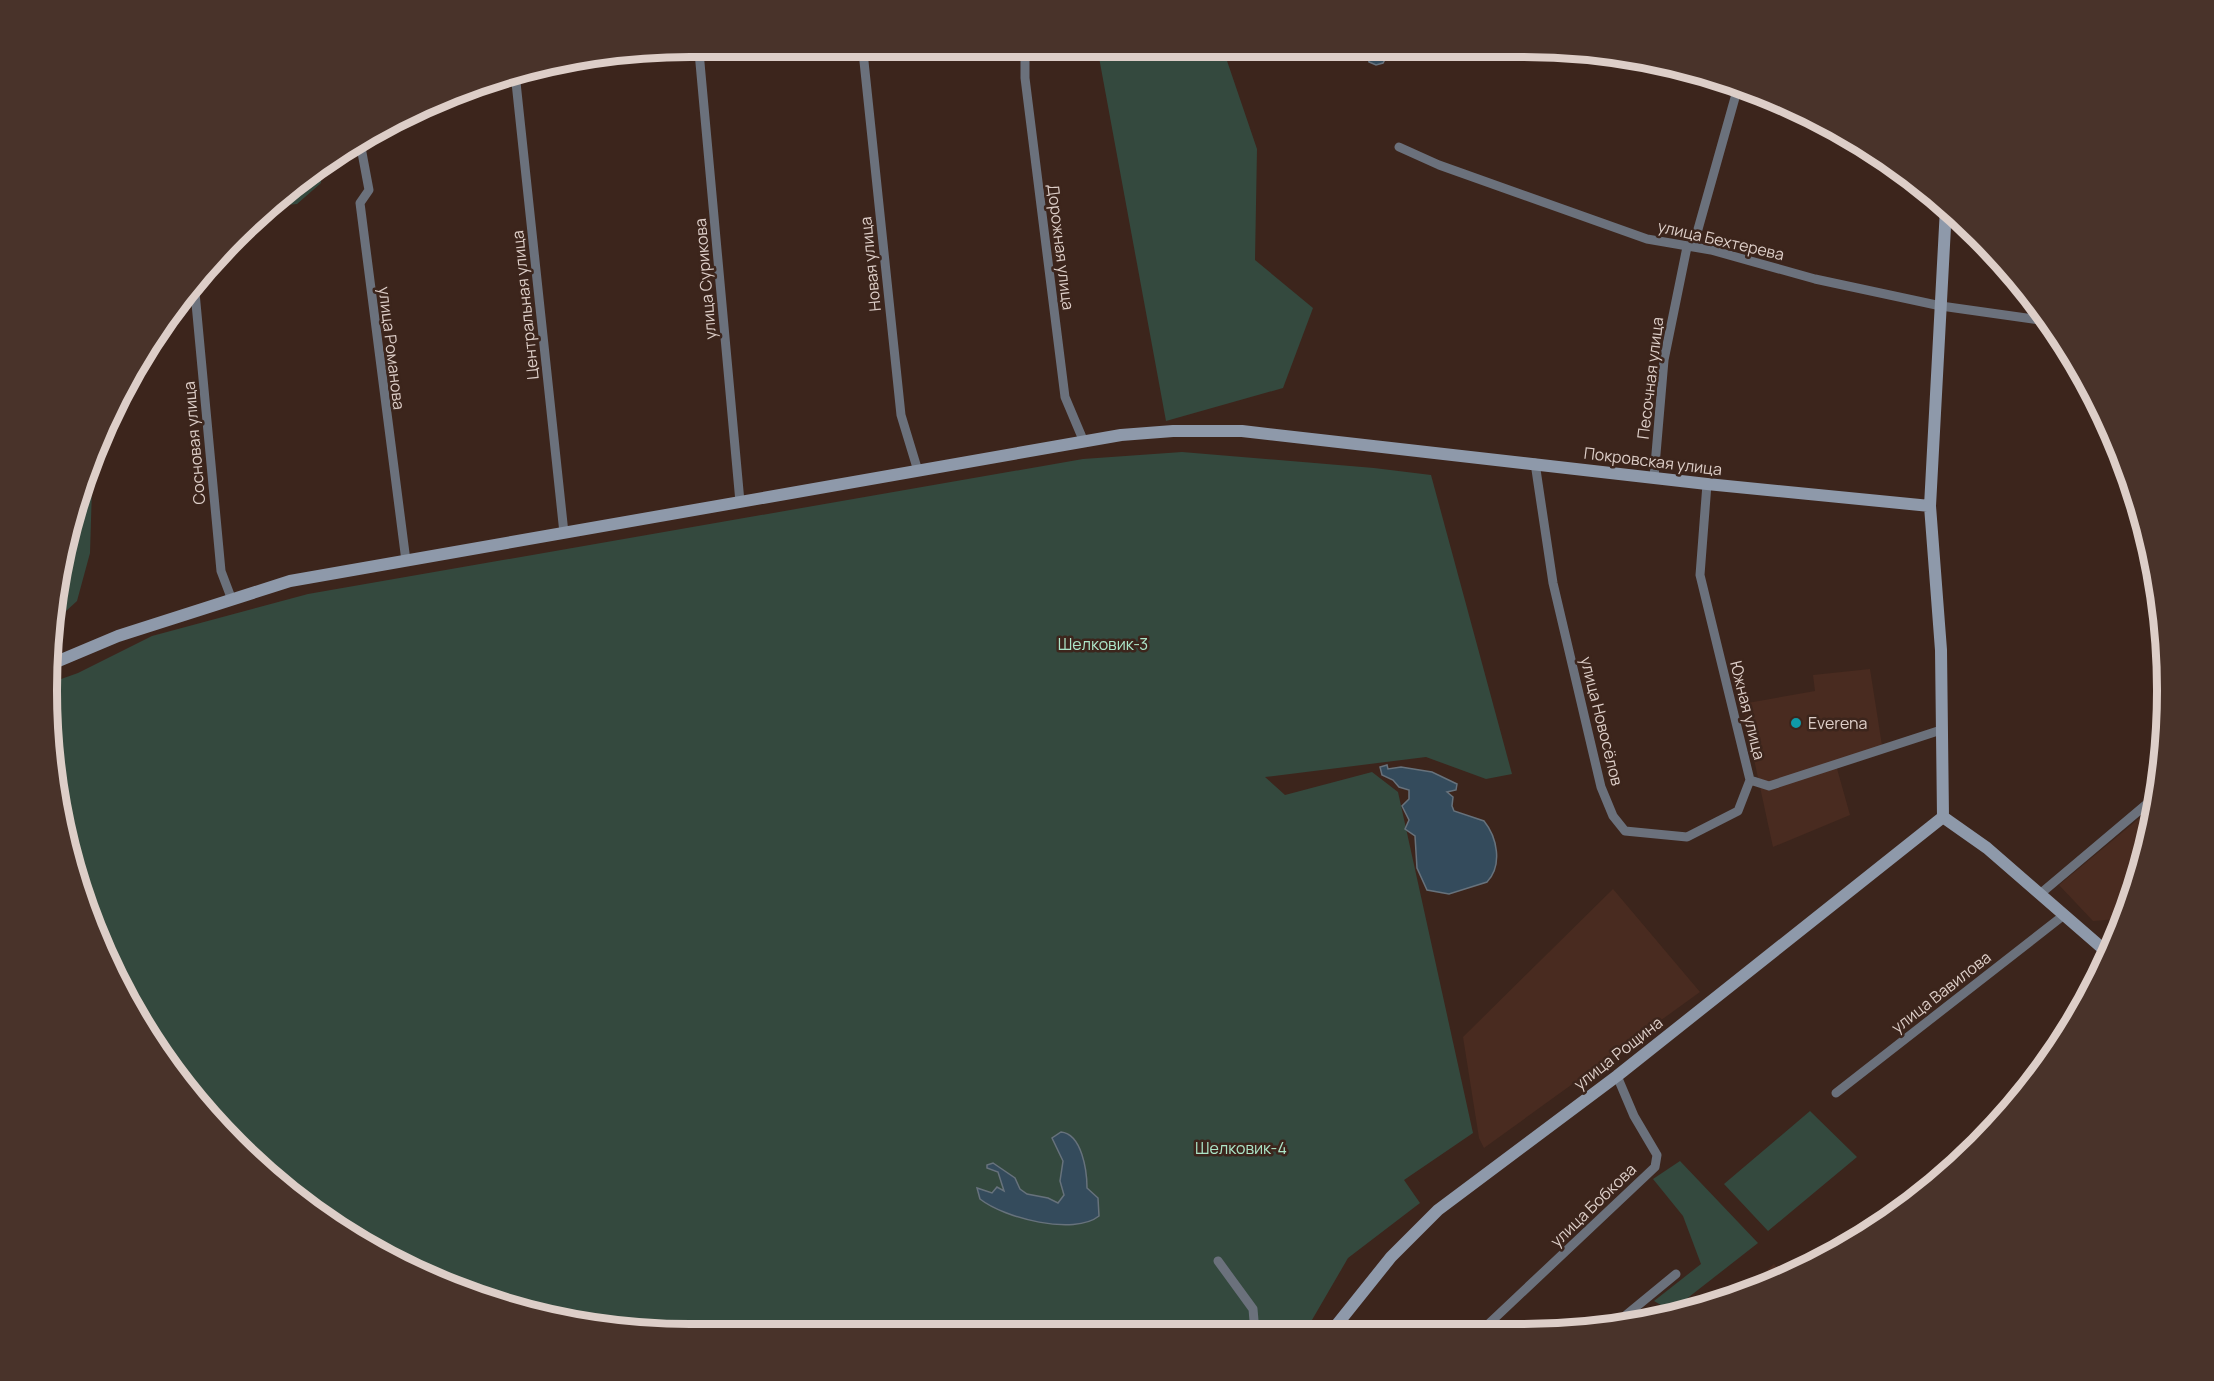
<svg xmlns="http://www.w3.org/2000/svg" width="2214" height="1381" viewBox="0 0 2214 1381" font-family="Manrope,sans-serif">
<rect width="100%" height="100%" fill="#3c251c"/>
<!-- built -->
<path fill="#492b20" d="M1870,669L1883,752L1836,765L1850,815L1773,847L1742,704L1815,691L1813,675Z
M2154,806L2145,858L2121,922L2118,919L2093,921L2059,885Z
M1613,889L1700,992L1484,1148L1479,1138L1463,1037Z
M1774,1264L1785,1277L1742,1293Z"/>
<!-- green -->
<path fill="#34493e" d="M1098,52H1224L1257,149L1255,260L1313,308L1283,388L1166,421Z
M322,164L321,183L297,204L269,207Z
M1182,452L1374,468L1431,475L1512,774L1486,779L1426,757L1265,777L1285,795L1372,772L1398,792L1473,1133L1404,1180L1420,1203L1348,1258L1305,1332L607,1329L444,1286L298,1201L207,1115L155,1048L96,937L69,858L47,684L78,673L152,636L308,594L1083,459Z
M93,455L90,553L77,601L53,623C59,565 69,509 93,455Z
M1810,1111L1857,1157L1768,1231L1724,1184Z
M1680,1161L1758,1243L1671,1311L1654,1301L1701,1264L1683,1216L1653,1179Z"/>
<!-- water -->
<path fill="#344b5c" stroke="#67727c" stroke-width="1.5" d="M1368,52H1389L1383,63L1376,65L1369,62Z
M1387,765L1388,769L1401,767L1432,772L1457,784L1456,790L1447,792L1453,797L1452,806L1454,811L1484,821C1497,837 1503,865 1487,882L1449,894L1427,890L1417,868L1415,836L1405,829L1409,820L1402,806L1409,799V790L1399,787L1393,780L1382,775L1380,767Z
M1061,1132C1082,1134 1087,1171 1087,1188L1098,1198L1099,1216C1074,1236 1004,1218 980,1199L977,1188L992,1193L997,1187L1004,1191L998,1172L987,1168V1165L993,1163L1015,1178L1020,1189L1027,1194L1048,1198L1058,1203L1064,1195L1060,1181L1063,1161L1052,1138Z"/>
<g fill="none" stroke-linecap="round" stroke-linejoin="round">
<!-- street -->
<path stroke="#6b717c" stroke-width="9" d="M699,52L740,502
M863,52L901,415L918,471
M1025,52V78L1065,397L1084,442
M515,73L564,533
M360,142L369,190L360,203L406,561
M1399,147L1439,165L1647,239L1711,250L1815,279L1941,306L2047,321
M1693,247L1738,87
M194,282L221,571L232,600
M1535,463L1553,583L1601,787L1613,816L1625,831L1687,837L1738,811L1750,780
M1654,477L1664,360L1687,247
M1707,484L1700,575L1750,780L1769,786L1941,730
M2040,894L2155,797
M1836,1093L2064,915
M1890,1217L1985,1132
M1218,1261L1253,1309L1255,1332
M1614,1325L1676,1274
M1479,1333L1655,1167L1657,1155L1634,1116L1617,1076"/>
<!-- secondary -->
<path stroke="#8e99aa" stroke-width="12" d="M49,665L118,636L290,581L1121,435L1173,431H1242L1707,484L1930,506
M1943,817L1941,650L1930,506L1946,208
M1943,817L1987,848L2109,954
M1331,1332L1391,1257L1438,1210L1617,1076L1943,817"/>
</g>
<!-- markers -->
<circle fill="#0f9aa8" stroke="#3c251c" stroke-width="2" cx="1796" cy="723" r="6"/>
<g text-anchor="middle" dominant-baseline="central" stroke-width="5" stroke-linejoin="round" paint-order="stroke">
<!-- street labels -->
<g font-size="16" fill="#ddcec8" stroke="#3c251c">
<text transform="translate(1721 240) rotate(13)">улица Бехтерева</text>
<text transform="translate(1061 247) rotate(83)">Дорожная улица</text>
<text transform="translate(870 264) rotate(-96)">Новая улица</text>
<text transform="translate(705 279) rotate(-95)">улица Сурикова</text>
<text transform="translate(525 305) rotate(-96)">Центральная улица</text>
<text transform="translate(392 348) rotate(83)">улица Романова</text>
<text transform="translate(1650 378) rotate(-83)">Песочная улица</text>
<text transform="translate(194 443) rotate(-95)">Сосновая улица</text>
<text transform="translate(1653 461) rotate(7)">Покровская улица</text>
<text transform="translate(1748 710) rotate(76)">Южная улица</text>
<text transform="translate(1602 721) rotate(76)">улица Новосёлов</text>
<text transform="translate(1941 992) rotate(-38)">улица Вавилова</text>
<text transform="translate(1618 1053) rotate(-38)">улица Рощина</text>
<text transform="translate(1593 1205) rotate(-44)">улица Бобкова</text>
</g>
<!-- park labels -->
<g font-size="16" fill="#ace5c8" stroke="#3c251c">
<text x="1103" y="644">Шелковик-3</text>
<text x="1241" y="1148">Шелковик-4</text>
</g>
<!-- poi labels -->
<g font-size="16" fill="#ddcec8" stroke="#3c251c" text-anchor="start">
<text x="1808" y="723">Everena</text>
</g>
</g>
<!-- crop -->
<path d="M0 0H2214V1381H0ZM690 57H1524A633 633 0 0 1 2157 690V691A633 633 0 0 1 1524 1324H690A633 633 0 0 1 57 691V690A633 633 0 0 1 690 57Z" fill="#49332a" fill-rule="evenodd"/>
<path fill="none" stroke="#ddcec8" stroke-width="8" d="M690 57H1524A633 633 0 0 1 2157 690V691A633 633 0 0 1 1524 1324H690A633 633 0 0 1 57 691V690A633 633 0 0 1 690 57Z"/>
</svg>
